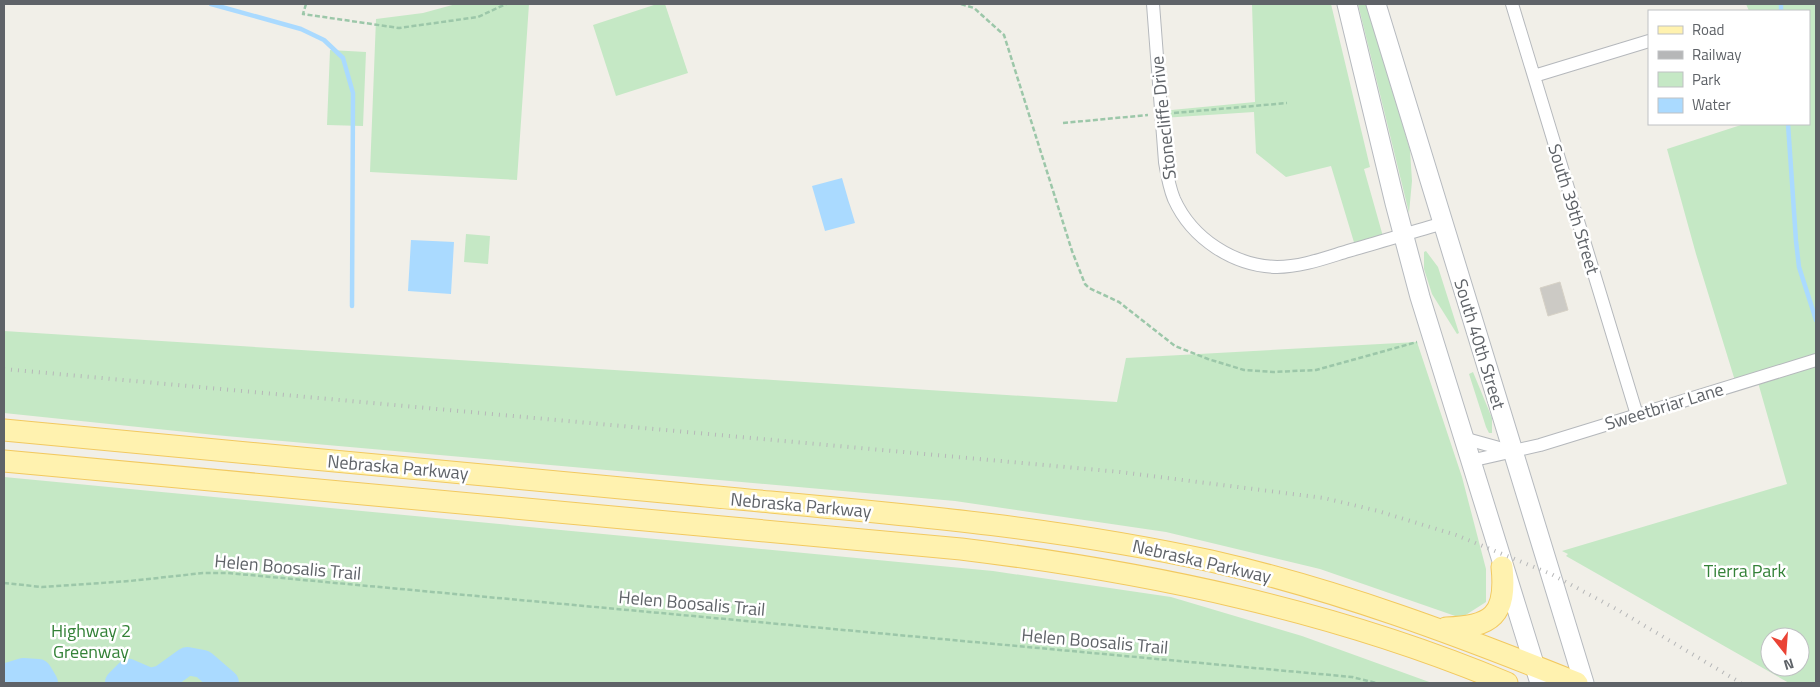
<svg xmlns="http://www.w3.org/2000/svg" width="1820" height="687" viewBox="0 0 1820 687" font-family="'Titillium Web',sans-serif">
<rect width="100%" height="100%" fill="#f1efe8"/>
<!-- green -->
<path fill="#c5e8c5" fill-rule="evenodd" d="M456,4H529L517,180L370,172L376,19L423,13Z
M657,4H665L688,73L616,96L593,25Z
M1252,4H1331L1370,167L1364,169L1384,240L1356,249L1331,166L1286,177L1256,153L1254,112L1162,118L1161,111L1255,102Z
M1358,4H1367L1410,150L1412,181L1409,213Z
M1746,4H1816V683H1789L1566,556L1568,554L1562,551L1787,484L1757,379L1736,384L1696,254L1667,149L1744,124H1809V11H1749ZM1770,637H1800V667H1770Z
M330,50L366,52L363,126L327,125Z
M466,234L490,236L488,264L464,262Z
M1426,251L1438,267L1459,333L1457,334L1432,294L1424,269V252Z
M4,331L1117,402L1126,358L1417,342L1462,477L1486,569V602L1461,618L1320,569L1166,532L955,501L215,435L4,413Z
M1473,372L1492,418V433H1489L1486,427L1469,374Z
M4,477L993,571L1171,597L1302,636L1432,683H4Z"/>
<!-- water -->
<path fill="#aadaff" d="M842,178L855,223L825,231L812,186Z
M411,240L454,242L451,294L408,291Z"/>
<g fill="none" stroke-linecap="round" stroke-linejoin="round">
<!-- stream -->
<path stroke="#aadaff" stroke-width="4.5" d="M211,4L301,29L324,40L343,58L353,93L352,306
M1781,4V11
M1788,124L1796,241L1799,267L1816,320"/>
<!-- river -->
<path stroke="#aadaff" stroke-width="28" d="M4,678L23,672L38,673L44,683
M119,683L129,673L150,682L162,679L187,661L203,664L225,683"/>
</g>
<!-- building -->
<path fill="#cccac5" stroke="#d6d1c6" d="M1560,282L1568,310L1548,316L1540,288Z"/>
<g fill="none" stroke-linecap="round" stroke-linejoin="round">
<defs>
<path id="street" d="M1153,4L1165,162C1167,174 1169,187 1174,199C1192,239 1234,266 1277,267C1301,267 1325,258 1348,251C1380,242 1412,232 1444,223
M1512,4L1637,415
M1534,76L1649,41
M1463,438L1510,451
M1470,461L1540,445L1816,360"/>
<path id="secondary" d="M1347,4L1395,203L1420,297L1540,683
M1376,4L1584,683"/>
<path id="primary" d="M4,430C231,452 458,473 685,494C861,511 1038,523 1211,561C1338,590 1458,635 1577,683
M4,461L961,549C1148,572 1333,610 1507,683
M1446,628C1492,627 1507,615 1502,567"/>
</defs>
<!-- street casing -->
<use href="#street" stroke="#b5b8bc" stroke-width="14"/>
<!-- secondary casing -->
<use href="#secondary" stroke="#b6babf" stroke-width="21"/>
<!-- primary casing -->
<use href="#primary" stroke="#f2c960" stroke-width="23"/>
<!-- path -->
<path stroke="#9cc7a9" stroke-width="2.5" stroke-dasharray="5 2.5" stroke-linecap="butt" d="M306,4L303,14L399,28L478,17L506,4
M961,4L974,8L1004,35L1072,251L1085,284L1089,288L1119,302L1175,346L1208,359L1244,370L1273,372L1316,370L1417,342
M1174,113L1287,103
M1063,123L1148,115
M4,583L42,587L130,581L203,573H228L1352,677L1376,683"/>
<!-- street -->
<use href="#street" stroke="#fff" stroke-width="12"/>
<!-- secondary -->
<use href="#secondary" stroke="#fff" stroke-width="19"/>
<!-- primary -->
<use href="#primary" stroke="#fff2af" stroke-width="21"/>
<!-- rail -->
<path stroke="#b6b7b8" stroke-width="4" stroke-dasharray="1 6" stroke-linecap="butt" d="M4,369L1120,472L1324,498L1378,511L1456,535L1551,574L1618,610L1741,683"/>
</g>
<g text-anchor="middle" dominant-baseline="central" stroke-width="5" stroke-linejoin="round" paint-order="stroke">
<!-- street labels -->
<g font-size="18" fill="#5f6368" stroke="#fff">
<text transform="translate(1163 118) rotate(-96)">Stonecliffe Drive</text>
<text transform="translate(1574 209) rotate(73)">South 39th Street</text>
<text transform="translate(1480 344) rotate(73)">South 40th Street</text>
<text transform="translate(1664 406) rotate(-17)">Sweetbriar Lane</text>
<text transform="translate(398 467) rotate(5)">Nebraska Parkway</text>
<text transform="translate(801 505) rotate(5)">Nebraska Parkway</text>
<text transform="translate(1202 561) rotate(13)">Nebraska Parkway</text>
<text transform="translate(288 567) rotate(5)">Helen Boosalis Trail</text>
<text transform="translate(692 603) rotate(5)">Helen Boosalis Trail</text>
<text transform="translate(1095 641) rotate(5)">Helen Boosalis Trail</text>
</g>
<!-- park labels -->
<g font-size="18" fill="#348238" stroke="#fff">
<text x="1745" y="570">Tierra Park</text>
<text x="91" y="630">Highway 2<tspan x="91" dy="21">Greenway</tspan></text>
</g>
</g>
<!-- border -->
<rect width="1820" height="687" fill="none" stroke="#5f6368" stroke-width="10"/>
<!-- legend -->
<rect x="1648" y="10" width="162" height="115" fill="#ffffff" stroke="#bfc1c3"/>
<rect x="1658" y="26" width="25" height="8" fill="#fff2af" stroke="#bfc1c3"/>
<text x="1692" y="35" font-size="15" fill="#5f6368">Road</text>
<rect x="1658" y="51" width="25" height="8" fill="#b6b7b8" stroke="#bfc1c3"/>
<text x="1692" y="60" font-size="15" fill="#5f6368">Railway</text>
<rect x="1658" y="72" width="25" height="15" fill="#c5e8c5" stroke="#bfc1c3"/>
<text x="1692" y="85" font-size="15" fill="#5f6368">Park</text>
<rect x="1658" y="98" width="25" height="15" fill="#aadaff" stroke="#bfc1c3"/>
<text x="1692" y="110" font-size="15" fill="#5f6368">Water</text>
<!-- north arrow -->
<g transform="translate(1785 652) rotate(163)"><circle r="24" fill="#ffffff" stroke="#bfc1c3"/>
<path d="M0-4L9 19L0 12L-9 19Z" fill="#ea4335"/>
<text y="-8" font-size="14" font-weight="bold" text-anchor="middle" fill="#5f6368">N</text>
</g>
</svg>
